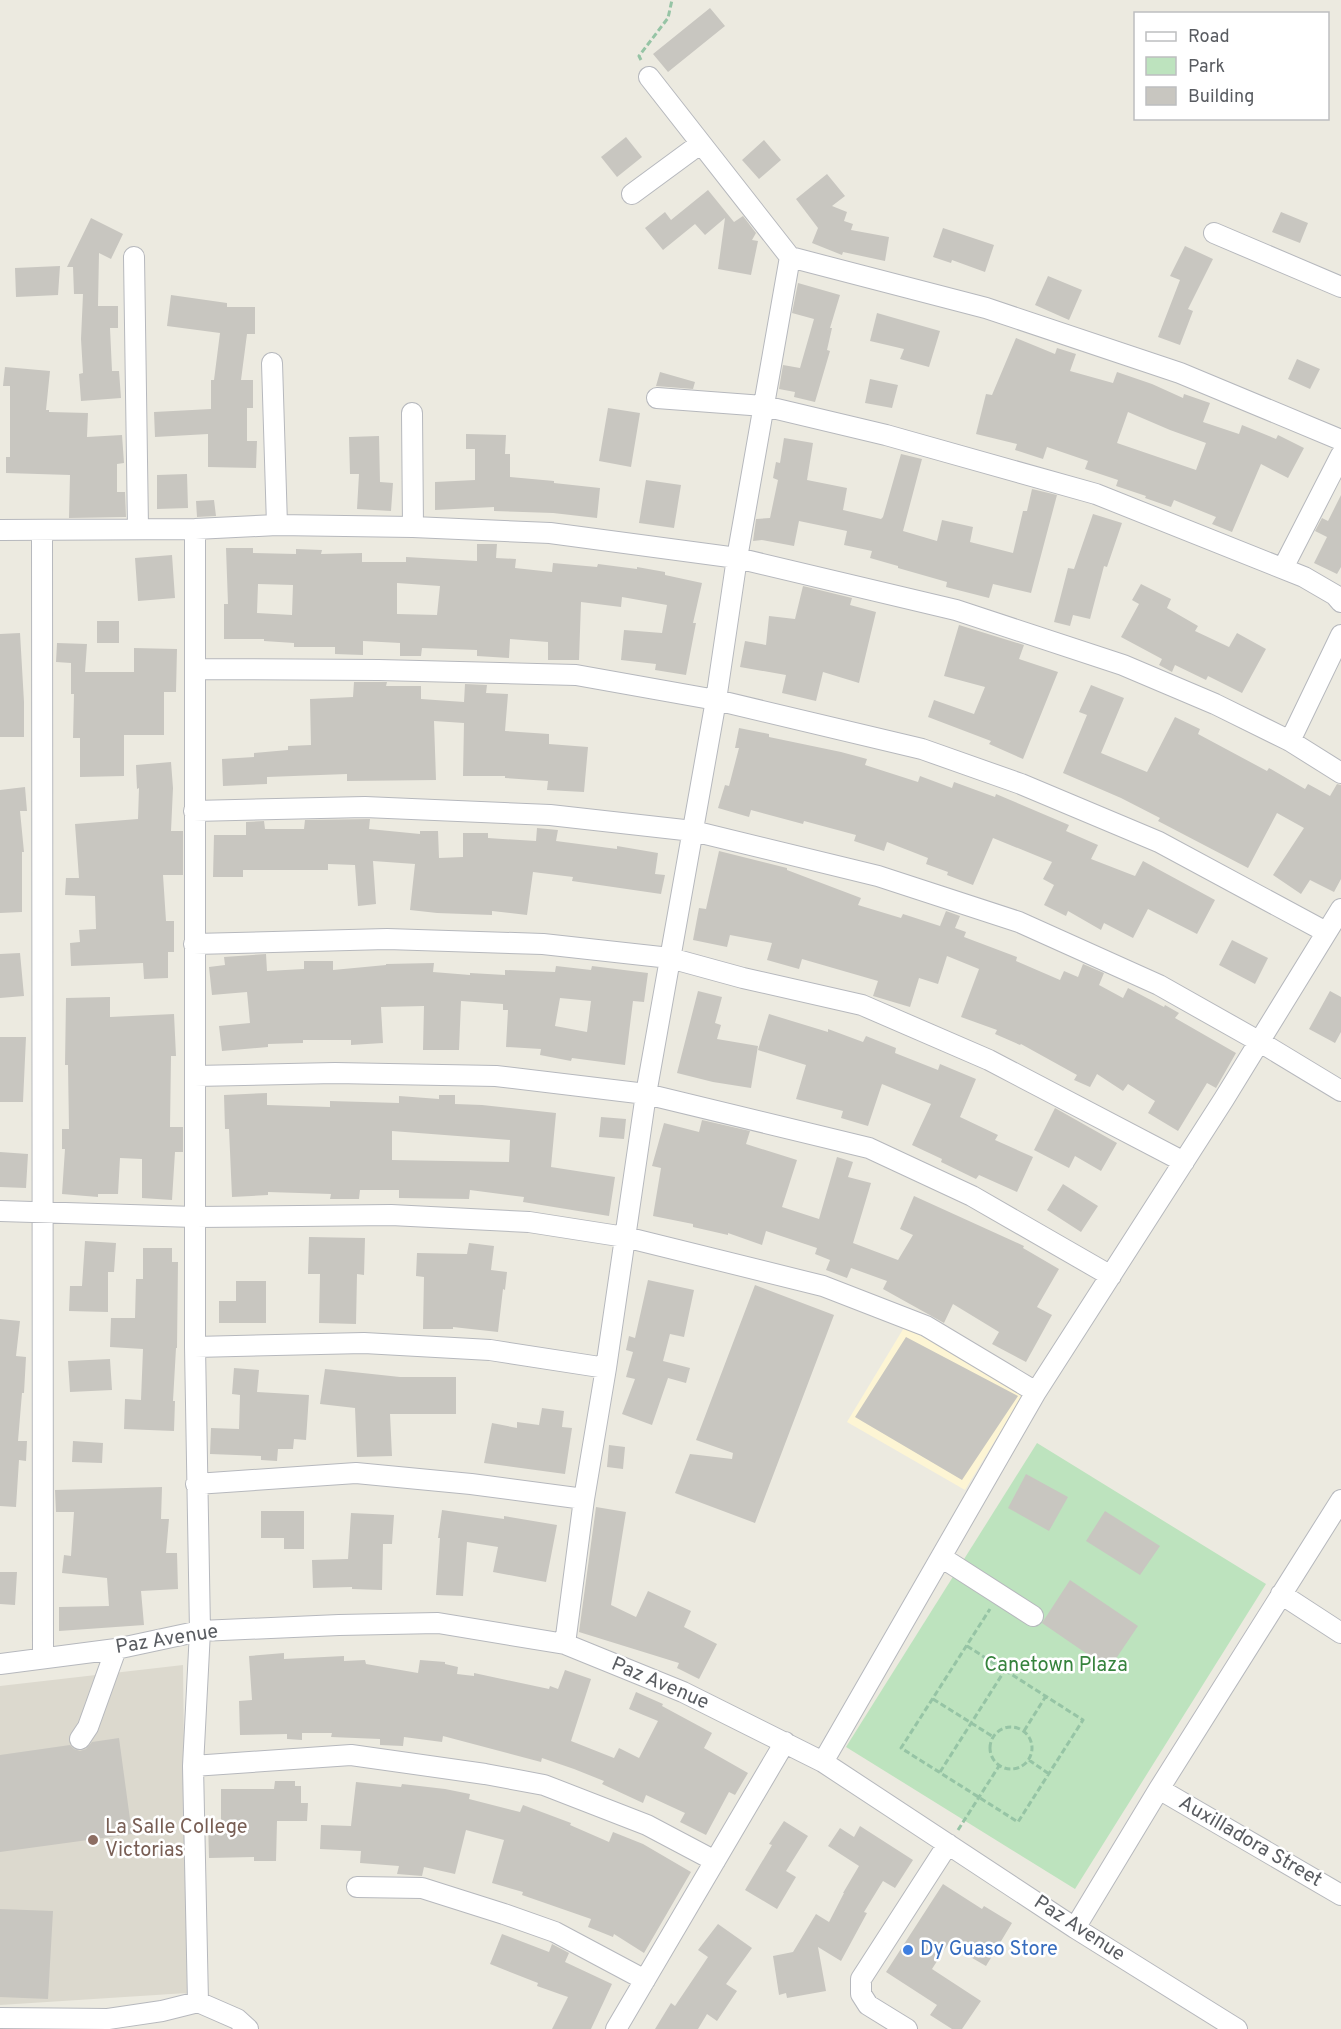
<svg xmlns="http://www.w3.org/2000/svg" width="1341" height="2029" viewBox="0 0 1341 2029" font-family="Overpass,sans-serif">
<rect width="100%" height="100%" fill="#eceae0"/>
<!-- commercial -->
<path fill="#fdf5d4" d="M905,1326L1024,1393L965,1490L847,1422Z"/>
<!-- education -->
<path fill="#dcd9ce" d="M183,1665L187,1993L0,2005V1686Z"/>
<!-- green -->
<path fill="#bde3be" d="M1037,1443L1266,1584L1075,1889L846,1747Z"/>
<!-- building -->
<path fill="#c8c6c0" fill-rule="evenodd" d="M710,8L725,26L668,72L653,54Z
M626,137L642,157L617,177L601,157Z
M764,140L781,160L759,179L742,160Z
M827,174L845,196L832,206L847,212L844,221L853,224L851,230L889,237L885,261L843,252L842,255L812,243L818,228L796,199Z
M708,190L734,222L743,216L756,233L752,240L758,241L751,275L718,269L725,218L705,235L695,224L663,250L645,228L665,212L671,220Z
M1281,212L1308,223L1300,243L1272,232Z
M91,218L123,234L111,259L99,253L98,306H118V328H110L112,371H119L121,398L81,401L79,374L83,373L81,339L83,294H74L73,267H67Z
M943,228L994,245L985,272L952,260L951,263L933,257Z
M1185,246L1213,259L1188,309L1193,311L1180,345L1158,337L1180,280L1170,276Z
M60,266L58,295L16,297L15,268Z
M1048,276L1082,290L1069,320L1035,305Z
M798,283L840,295L830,328H832L827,350L830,351L815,402L794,397L795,392L779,389L783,365L800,368L814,319L792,313Z
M171,295L227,303V307H255V334H247L241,380H253V408H247V441H257L256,468L208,467V434L155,437L154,412L211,409V380H214L220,333L167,326Z
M877,313L940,331L929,367L900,359L904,349L870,341Z
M1016,338L1055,354L1057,348L1076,354L1070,371L1113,383L1117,372L1152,384L1183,398L1184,394L1210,403L1203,422L1239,434L1242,425L1276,439L1278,435L1304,448L1288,478L1261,464L1232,532L1212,524L1216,517L1174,500L1171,507L1145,498L1146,496L1116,486L1118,480L1085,469L1088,461L1047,447L1043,459L1015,450L1017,444L976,434L986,394L992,395ZM1128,412L1170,430L1206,443L1196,470L1117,443Z
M1297,359L1320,369L1310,389L1288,379Z
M5,367L50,371L46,410H49V412L88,413L87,437L122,435L124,463L117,464V492H125L126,517L69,518L70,475L6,473V457H10V386H3Z
M660,372L695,382L693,389L656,386Z
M870,379L898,385L892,408L865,403Z
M608,408L640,413L631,467L599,461Z
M466,434L506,435L505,454H510V477L554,481V483L600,488L597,518L553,513L494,511V507L435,510V482L475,480V449H466Z
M379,436L380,482L393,483L391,511L357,509L359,474H350L349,437Z
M784,438L813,443L807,480L847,488L843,510L881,519L883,517L901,454L922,459L903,531L937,541L942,520L973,527L970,542L1013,553L1023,511H1027L1032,489L1057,495L1031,593L993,584L989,598L946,587L947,582L898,568V566L870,558L872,551L844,545L847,531L799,521L794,546L762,540L753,541L756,519L770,518L778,480L773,478L776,462L780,463Z
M187,474L188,508L157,509V475Z
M646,480L681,485L674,528L639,523Z
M1341,495V567L1337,574L1314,563L1327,537L1315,531L1322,518L1328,521Z
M214,500L216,516L197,517L196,501Z
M1093,514L1122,523L1107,567L1104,566L1090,619L1073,615L1070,626L1054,622L1068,568L1074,569Z
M477,544H497L496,558L516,559L515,568L552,572L553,563L597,567L598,564L637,569V567L665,572V575L702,583L693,623H696L686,675L655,670L656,664L621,660L624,630L662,633L667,605L622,597L621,607L581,602L579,660H548V642L510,639L509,658L477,656V650L422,648L421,656H400V643L363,641V655L335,654V647H294V643L264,641V639H224V604H228L226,548H253V553L296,554V549L322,550L321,554L362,553V562H406V557L477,561ZM397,583L440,586L437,615L397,614ZM258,584L293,585L292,615L257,613Z
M172,555L175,598L138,601L135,558Z
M1141,584L1171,599L1167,608L1198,626L1195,631L1229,647L1237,633L1266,649L1242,693L1208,676L1206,680L1175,665L1172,672L1159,665L1162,659L1121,637L1139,604L1132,600Z
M803,586L852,598L850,605L876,612L859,683L823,672L816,701L782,693L786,675L740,667L745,641L766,645L769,616L795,619Z
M97,621H119V643H97Z
M959,625L1024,645L1019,659L1058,672L1023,759L989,744L991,741L928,717L934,700L974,714L985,687L944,676Z
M20,633L24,702V737H0V634Z
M57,643L87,644L85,672H134V648L177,649L176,692H164V735H124V776L80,777V738H73L74,694H71V663L56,662Z
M354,682H387L386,686H421V699L464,702L465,684L487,685L486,693L508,694L505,731L549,734V744L588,747L584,792L547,790L548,781L505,778V776H463L464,723L434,721L436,780L347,781V774L267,777V784L223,786L222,759L254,757V753L288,750V746L311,745L310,699L353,697Z
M1091,685L1124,698L1101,753L1147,772L1175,717L1200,729L1198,734L1267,771L1269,768L1305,789L1308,784L1330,796L1337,784L1341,785V879L1334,892L1310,880L1301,894L1273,875L1304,828L1277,813L1248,868L1158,821L1160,818L1121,798L1063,773L1087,715L1079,712Z
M739,728L769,734V737L841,752L867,759L865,765L918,782L920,776L952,788L954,782L995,797L996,794L1069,825L1066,831L1098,845L1091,859L1135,876L1143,861L1215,900L1197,934L1148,909L1133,938L1104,923L1101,930L1068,911L1066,916L1044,905L1054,885L1043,879L1052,862L993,838L973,885L947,875L948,872L926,864L928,858L887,842L884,851L854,841L856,835L804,821L803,824L751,810L749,817L718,808L725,785L729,786L739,748H735Z
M171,762L173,788L171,831H183V875H163L166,921H174V952H168V978L144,979L143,963L71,966L70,943L80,942L79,930L96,929L95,896L65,895L66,878H79L75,824L138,819L139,788L137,789L136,765Z
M25,787L27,811H20L24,852H22V912L0,913V790Z
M370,819L369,829L420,834V831H438L439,858L463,857V833H488V838L536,841L537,828L558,830L556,841L617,849V846L658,853L655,874L665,875L661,894L572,881L573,877L533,872L527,915L492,911V915L437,913L410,910L415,864L373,861L376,904L358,906L355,865L328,864V870H243V877H213L214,835H246V822L264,821L265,829H304L305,820Z
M719,851L787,868V870L861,898L858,905L901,918L903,914L940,926L946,911L960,916L955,928L966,932L964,937L1017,957L1016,961L1060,980L1064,971L1078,977L1083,964L1104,973L1099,985L1123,998L1128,988L1164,1007L1165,1005L1179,1013L1175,1018L1236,1053L1216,1088L1207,1083L1178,1131L1148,1113L1155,1101L1128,1084L1123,1091L1097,1074L1090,1087L1074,1080L1077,1075L1021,1044L1020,1045L995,1034L997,1030L961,1017L979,969L947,956L938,984L919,978L910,1007L873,996L878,981L802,959L799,969L767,960L772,943L730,935L727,947L693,940L699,908L706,909Z
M1232,940L1268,958L1255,984L1219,965Z
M20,953L24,996L0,998V954Z
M266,954L267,971L304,969V961H333V970L386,965V964L434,963L433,972L470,975V973L505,975V970L555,972L556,966L591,970L592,966L648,973L644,1002L633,1001L625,1065L572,1058L571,1061L540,1055L541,1049L506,1047L508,1010H503V1004L461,1001L459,1050H423L424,1006L381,1007L383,1043L351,1045V1040H303V1043L268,1044V1047L222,1051L219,1026L250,1023L247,992L212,995L209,967L225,965L224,957ZM560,998L591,1001L587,1032L555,1026Z
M698,991L722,997L715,1023L721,1025L717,1039L758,1046L751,1088L713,1082L677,1073Z
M1330,991L1341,997V1032L1335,1043L1309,1029Z
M110,997V1017L174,1014L176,1056H171L170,1127H183V1152H175L172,1200L142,1198V1159L120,1158L118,1194H98V1197L62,1194L65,1149H62V1129H69L68,1065H65L66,998Z
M769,1014L828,1032V1029L863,1042L866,1036L896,1048L895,1053L938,1070L940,1064L976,1079L960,1117L998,1135L995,1140L1033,1157L1017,1192L979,1175L976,1179L941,1162L942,1159L912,1145L931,1104L882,1084L868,1126L841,1118L843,1111L796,1099L806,1065L758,1050Z
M0,1037H26L23,1102H0Z
M267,1093V1105L330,1107V1101L399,1103V1096L439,1099V1095H455V1104L482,1105L556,1113L551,1167L615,1177L609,1216L523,1202L524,1197L470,1190L469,1199L399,1198V1190H360L359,1199H330L331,1194L268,1192V1195L232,1197L229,1129H225L224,1095ZM392,1131L510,1140L509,1162L392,1160Z
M1055,1108L1117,1143L1101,1171L1075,1156L1069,1168L1034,1150Z
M601,1117L626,1119L624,1139L599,1137Z
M702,1120L750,1131L746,1144L797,1160L782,1207L819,1219L837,1157L853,1162L848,1177L871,1183L853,1243L898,1260L913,1235L900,1229L914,1196L1024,1246L1023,1248L1059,1269L1037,1307L1052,1315L1026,1362L992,1344L999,1332L953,1304L944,1323L883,1289L887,1281L851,1268L847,1278L826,1270L830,1260L815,1254L817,1248L766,1231L762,1245L728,1233V1235L693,1227V1224L653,1216L661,1168L652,1166L664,1123L699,1132Z
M0,1152L28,1154L26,1188L0,1187Z
M1063,1184L1098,1206L1081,1232L1047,1210Z
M309,1237L365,1238L364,1275L357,1274L356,1324L319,1323L320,1274H308Z
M85,1241L116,1243L114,1272H108V1312L69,1311L70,1286H82Z
M469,1243L494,1246L491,1270L507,1272L505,1290L503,1289L498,1332L453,1327V1329H423L424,1277L416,1276L417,1253L467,1254Z
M143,1248H172V1262H178L177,1348H176L173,1401H175L174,1431L124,1429L125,1399L141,1400L143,1349L110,1347L111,1318H135L136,1279H143Z
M648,1280L694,1290L684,1337L670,1334L663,1361L690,1368L686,1383L668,1378L652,1425L622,1414L635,1379L626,1377L633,1352L626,1350L629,1336L635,1338Z
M236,1281H266V1323H219V1301H236Z
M755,1285L834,1315L755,1523L675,1493L690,1454L732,1459L733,1453L696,1440Z
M0,1319L20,1321L16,1356L26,1357L24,1393H22L18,1441H27L26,1461L19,1460L16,1507L0,1506Z
M906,1337L1018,1396L962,1480L855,1417Z
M110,1359L112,1390L70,1392L68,1361Z
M234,1368L259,1370L257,1392L309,1395L306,1440L294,1439L293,1449H278L277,1461L261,1460V1456L210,1454L211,1428L239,1429L240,1395L232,1394Z
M325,1369L400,1377H456V1414H390L392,1456L357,1457L355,1408L320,1404Z
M542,1408L564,1411L562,1427L572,1428L565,1474L484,1463L492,1423L517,1428V1422L539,1425Z
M73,1441L103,1443L102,1463L72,1462Z
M609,1445L625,1447L623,1469L607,1467Z
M1026,1474L1068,1497L1049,1531L1008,1508Z
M162,1487L161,1519H169L166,1553H177L178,1589L141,1591L144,1625L59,1631V1607L109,1606L107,1578L62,1573L64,1555L71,1556L74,1512H56L55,1490Z
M596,1507L626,1512L611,1605L636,1617L648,1591L691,1611L684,1627L717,1644L699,1679L677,1668L679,1663L579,1632Z
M442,1510L504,1519V1516L557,1525L546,1582L493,1572L498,1547L467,1542L463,1596L436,1595L440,1538H438Z
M261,1511H304V1549H284V1538H261Z
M1105,1511L1160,1546L1140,1575L1086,1541Z
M351,1513L394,1515L392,1544H383L382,1590L352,1589V1587L313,1588L312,1560L348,1559Z
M0,1572H17L15,1605L0,1604Z
M1070,1580L1138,1626L1109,1669L1042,1623Z
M284,1653V1659L344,1656V1661L365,1660L366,1664L418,1673L420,1660L445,1662V1664L458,1667L457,1674L474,1676V1673L549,1689L550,1686L558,1689L565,1670L591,1679L571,1741L614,1758L619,1748L639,1758L658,1721L629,1709L636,1692L663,1704L662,1706L712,1733L704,1748L748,1773L735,1795L729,1792L706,1835L680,1822L685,1813L646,1795L643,1803L602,1784L604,1781L574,1769L542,1758L541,1762L443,1736L442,1742L404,1737L403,1746L380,1745V1739L331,1737L332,1733H302V1740L287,1739V1734L240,1735L239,1701L252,1700L249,1656Z
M119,1738L132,1834L0,1852V1755L70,1745L74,1749L80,1751L86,1749L92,1742Z
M275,1781H295V1786H301V1803H308L307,1821H277L276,1861H254V1857L209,1858L208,1821L221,1820V1789H274Z
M356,1782L401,1787L402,1784L445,1789L470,1794L469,1799L520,1812L523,1805L571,1823L570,1825L609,1842L613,1832L643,1844L691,1872L644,1953L614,1934L613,1937L588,1927L591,1919L522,1895L523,1892L492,1883L504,1840L466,1830L455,1874L424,1867L422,1876L397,1874L399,1866L360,1863L361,1851L320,1849L321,1825L351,1826Z
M784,1821L808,1836L786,1871L796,1877L777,1909L745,1890L772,1845L769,1844Z
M860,1826L913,1860L895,1888L883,1881L864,1912L867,1913L841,1961L818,1947L826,1991L787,1998L786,1993L779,1995L773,1956L793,1952L816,1914L829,1922L844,1893H843L859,1866L828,1846L840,1828L854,1837Z
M943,1884L982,1909L984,1906L1012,1923L986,1966L948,1944L932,1969L981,2001L962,2029H952L930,2015L937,2005L886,1972Z
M0,1909L53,1911L48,1999L0,1997Z
M718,1924L752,1948L726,1984L737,1991L717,2021L707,2014L698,2029H655L671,2003L675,2006L708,1957L698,1950Z
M502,1934L549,1952L552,1944L569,1953L565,1962L612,1984L591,2029H552L568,1997L537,1986L538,1983L490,1964Z"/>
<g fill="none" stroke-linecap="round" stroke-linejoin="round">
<defs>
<path id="minor" d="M632,194L700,144
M1214,233L1341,287
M134,257L138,528
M790,257L986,308L1180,373L1341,440
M272,363L277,525
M657,398L764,406L886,435L1096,494L1304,577L1335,595L1341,602
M412,413L413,527
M195,529V1347L200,1631L193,1766L198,2002L237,2019L248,2029
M0,530L195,529L277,525L413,527L550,533L737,558L956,610L1123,665L1215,704L1290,741L1341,773
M42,531L43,1657
M1283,568L1341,455
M195,669L379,670L576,675L716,700L922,749L1021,784L1159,842L1326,932
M1290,741L1341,635
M194,811L365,807L550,815L693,831L878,876L1019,922L1159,985L1260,1042L1341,1091
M194,944L387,939L543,944L670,958L743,978L862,1005L989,1060L1184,1162
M195,1076L335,1073L496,1076L646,1094L869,1148L972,1196L1111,1276
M0,1211L195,1217L391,1215L529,1222L625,1237L823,1286L926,1326L1036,1392
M195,1347L364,1343L490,1350L606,1368
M196,1484L356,1473L471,1484L584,1499
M941,1557L1033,1616
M1281,1594L1341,1633
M565,1644L584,1499L606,1368L646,1094L716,700L737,558L790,257L649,77
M0,1664L116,1649L200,1631L339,1625L438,1623L565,1644L683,1692L823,1762L1075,1928L1237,2029
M80,1739L88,1727L116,1649
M823,1762L1036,1392L1224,1099L1341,909
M193,1766L351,1755L485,1774L544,1785L647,1825L715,1861
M1159,1789L1341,1895
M357,1887L422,1888L504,1914L555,1932L645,1980
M1075,1928L1159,1789L1341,1500
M0,2018L108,2019L162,2011L198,2002
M616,2029L785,1742
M907,2029L868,2005L861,1994V1979L948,1844"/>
</defs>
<!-- minor casing -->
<use href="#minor" stroke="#b6b8bd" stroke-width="22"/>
<!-- path -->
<path stroke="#96c4a5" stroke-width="3" stroke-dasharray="6 3" stroke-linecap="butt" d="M641,60L639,56L668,18L672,0
M967,1646L1083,1720L1018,1822L901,1748L990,1609
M933,1699L992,1736
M990 1748a21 21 0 1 1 42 0a21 21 0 1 1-42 0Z
M1024,1731L1046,1696
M1029,1760L1049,1774
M940,1772L1005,1670
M958,1830L999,1766"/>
<!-- minor -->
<use href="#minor" stroke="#fff" stroke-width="20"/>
</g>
<!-- markers -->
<circle fill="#8d6e63" stroke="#fff" stroke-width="2" cx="93" cy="1840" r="6"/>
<circle fill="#3f7fe0" stroke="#fff" stroke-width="2" cx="908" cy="1950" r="6"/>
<g text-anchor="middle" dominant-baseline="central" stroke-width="5" stroke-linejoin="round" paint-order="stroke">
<!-- street labels -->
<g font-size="20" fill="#595c61" stroke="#fff">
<text transform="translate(167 1640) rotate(-9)">Paz Avenue</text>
<text transform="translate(660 1684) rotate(23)">Paz Avenue</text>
<text transform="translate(1250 1842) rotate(30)">Auxilladora Street</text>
<text transform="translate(1079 1929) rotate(33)">Paz Avenue</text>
</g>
<!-- park labels -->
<g font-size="20" fill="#36833d" stroke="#fff">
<text x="1056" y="1666">Canetown Plaza</text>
</g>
<!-- education labels -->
<g font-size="20" fill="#785e54" stroke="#fff" text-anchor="start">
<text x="105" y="1828">La Salle College<tspan x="105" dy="23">Victorias</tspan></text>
</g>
<!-- shop labels -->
<g font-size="20" fill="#366cbe" stroke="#fff" text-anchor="start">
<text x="920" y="1950">Dy Guaso Store</text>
</g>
</g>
<!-- legend -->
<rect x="1134" y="12" width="195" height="108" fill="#ffffff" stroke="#bdbec0" stroke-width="1.5"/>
<rect x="1146" y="32" width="30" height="9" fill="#ffffff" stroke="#bdbec0" stroke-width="1.5"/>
<text x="1188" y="42" font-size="18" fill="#595c61">Road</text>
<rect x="1146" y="57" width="30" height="18" fill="#bde3be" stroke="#bdbec0" stroke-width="1.5"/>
<text x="1188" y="72" font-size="18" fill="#595c61">Park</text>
<rect x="1146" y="87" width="30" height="18" fill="#c8c6c0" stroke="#bdbec0" stroke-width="1.5"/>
<text x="1188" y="102" font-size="18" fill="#595c61">Building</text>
</svg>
